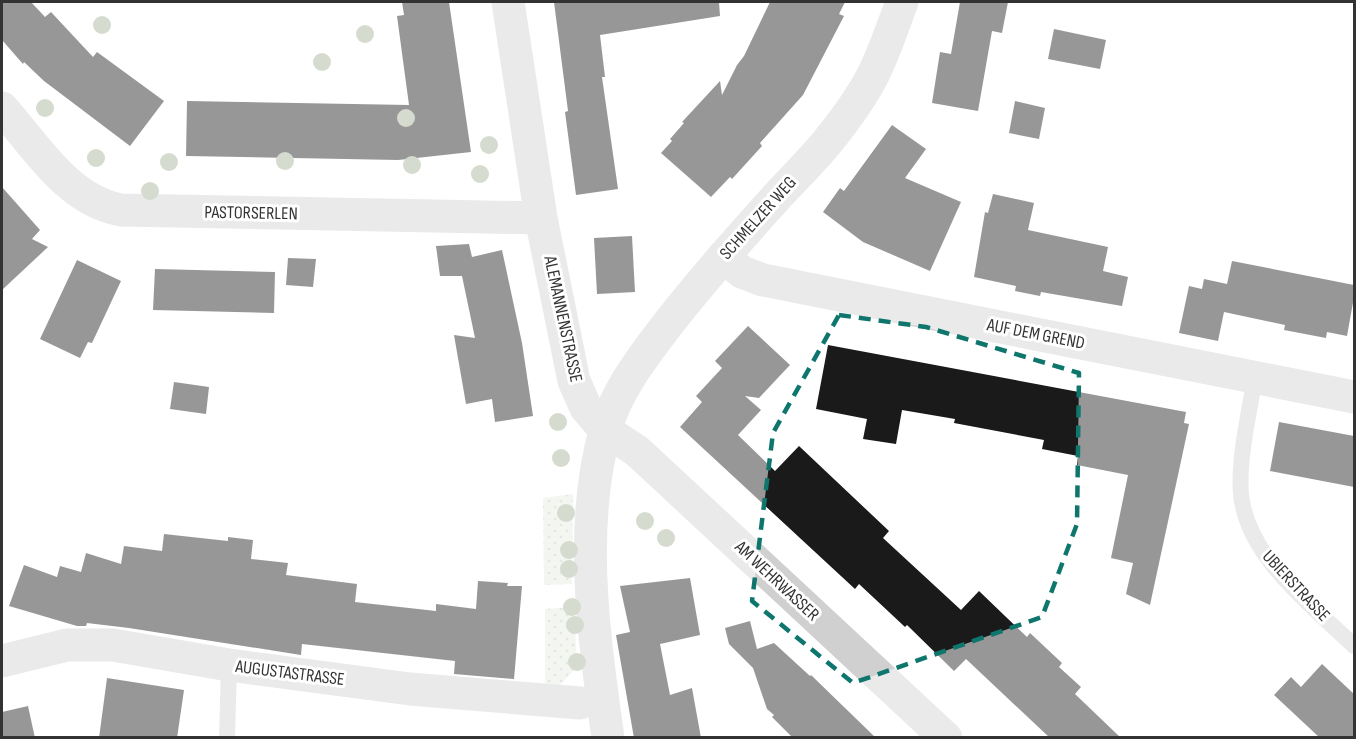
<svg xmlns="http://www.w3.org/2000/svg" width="1356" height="739" viewBox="0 0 1356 739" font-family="'Sofia Sans Condensed',sans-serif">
<defs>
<pattern id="grass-dots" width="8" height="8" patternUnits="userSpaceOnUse" patternTransform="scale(1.5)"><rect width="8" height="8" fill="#e6ecdf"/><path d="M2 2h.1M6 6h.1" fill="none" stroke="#c6cbc0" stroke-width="1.8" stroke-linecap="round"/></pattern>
</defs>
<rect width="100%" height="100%" fill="#fff"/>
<!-- grass -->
<path fill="url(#grass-dots)" d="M573,494L572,584L544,585L543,498Z
M574,607L577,667L560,685L545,684V609Z"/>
<!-- building -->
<path fill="#1a1a1a" d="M2,2H31L45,17L51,12L93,57L97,52L164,101L130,146L44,81L24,62L23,64L2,40Z
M402,2H449L471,152L398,160L186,156L187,101L409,105L397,16L404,15Z
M554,2H719L720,16L600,35L605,77H602L618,189L576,195L565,112L568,111Z
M770,2H845L839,14L844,16L803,95L760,143L762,146L732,179L730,177L711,197L661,153L672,141L670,139L684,123L682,122L720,81L722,95L737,65L744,56Z
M960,2H1008L1002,33L992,31L978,111L932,103L940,52L951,54Z
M1054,29L1106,40L1100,69L1048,59Z
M1015,101L1045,108L1039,139L1009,133Z
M892,125L926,149L905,178L961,202L930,271L863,242L823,212L840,188L844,191Z
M2,187L40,230L32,239L48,247L2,290Z
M993,194L1034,203L1028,230L1108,247L1103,271L1128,277L1122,306L1041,292L1040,296L1015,291L1016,286L974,277L985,212L988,213Z
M632,236L635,292L597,294L594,238Z
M469,244L472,257L502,250L522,343L533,416L495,422L492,399L466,404L454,335L475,338L462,276H440L436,246Z
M288,258L316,259L313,287L286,285Z
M77,260L121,281L92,343L88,342L80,358L40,339Z
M1232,261L1354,285V297L1347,336L1327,332L1326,338L1284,330L1285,325L1224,312L1218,341L1179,333L1189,286L1202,289L1204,279L1227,284Z
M155,269L275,272L274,313L153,310Z
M748,326L790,365L759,398L745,396L761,410L738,435L775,471L799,446L889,531L883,538L961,610L979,591L1027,637L1030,633L1062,663L1059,667L1081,687L1075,694L1121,738H1050L966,659L954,671L907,625L905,627L859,584L855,589L680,427L702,402L696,396L722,368L715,361Z
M828,345L1186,412L1184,423L1189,424L1150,605L1126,594L1133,563L1111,558L1128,475L1077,465L1078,456L1042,449L1044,440L954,423L955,419L902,410L896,444L863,439L867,419L816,409Z
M174,382L209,387L206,414L170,409Z
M1279,422L1354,436V487L1270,471Z
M164,534L228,541V537L253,540L251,559L288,563L286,575L357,584L355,602L436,611V604L476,609L478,581L508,583L507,586H522L514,679L454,674L455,661L302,644L301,655L129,628L87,623L86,626H77L9,606L24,565L57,577L60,566L81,572L86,553L121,564L124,546L162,551Z
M690,578L700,635L660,644L670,695L692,688L701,738H634L616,635L630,632L620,586Z
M750,621L757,649L774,643L810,676L811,675L876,738H793L772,717L774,715L767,709L753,668L729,644L725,628Z
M1322,664L1354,694V738H1320L1274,695L1291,677L1301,687Z
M107,678L184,690L177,738H99Z
M28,706L35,738H2V712Z"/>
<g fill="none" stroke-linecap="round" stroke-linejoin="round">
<!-- service -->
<path stroke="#d0d0d0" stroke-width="16" d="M1255,377C1249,414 1238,459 1241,495C1248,558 1312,605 1354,646
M227,738L229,665"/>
<!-- minor -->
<path stroke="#d0d0d0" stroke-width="33" d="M508,2L541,218L574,381L586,408L605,430L637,451L946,738
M2,108C37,147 67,200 121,210L541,218
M723,257L742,272L763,280L1354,397
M2,661L67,645H113L229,665L410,689L580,703"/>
<!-- tertiary -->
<path stroke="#d0d0d0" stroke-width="33" d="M608,738C594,637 578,530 605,431C615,394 639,362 661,333C696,287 734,244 773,201C791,181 811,162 828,141C845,120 862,97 874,73C885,50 893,26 902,2"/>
</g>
<!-- trees -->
<g fill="#a2b095">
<circle cx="102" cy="25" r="9"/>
<circle cx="365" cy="34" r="9"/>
<circle cx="322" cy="62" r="9"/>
<circle cx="45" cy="108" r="9"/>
<circle cx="406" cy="118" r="9"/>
<circle cx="489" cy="145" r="9"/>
<circle cx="96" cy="158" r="9"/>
<circle cx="285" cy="161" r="9"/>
<circle cx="169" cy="162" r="9"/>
<circle cx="412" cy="165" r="9"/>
<circle cx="480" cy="174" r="9"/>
<circle cx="150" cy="191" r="9"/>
<circle cx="558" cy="422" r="9"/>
<circle cx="561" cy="458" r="9"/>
<circle cx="566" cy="513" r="9"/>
<circle cx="645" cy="521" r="9"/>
<circle cx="666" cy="538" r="9"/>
<circle cx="569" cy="550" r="9"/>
<circle cx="569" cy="569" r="9"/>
<circle cx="572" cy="607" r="9"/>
<circle cx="575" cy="625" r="9"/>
<circle cx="577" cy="662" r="9"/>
</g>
<!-- marked area -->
<path d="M0 0H1356V739H0ZM839,315L926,327L1079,373L1077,524L1042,617L853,683L752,601L773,433Z" fill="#fff" fill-opacity=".55" fill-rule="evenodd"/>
<path fill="none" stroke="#0f766e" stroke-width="4.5" stroke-dasharray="12 8" stroke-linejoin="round" d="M839,315L926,327L1079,373L1077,524L1042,617L853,683L752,601L773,433Z"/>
<g text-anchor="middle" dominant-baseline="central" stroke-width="6" stroke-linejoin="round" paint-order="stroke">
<!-- street labels -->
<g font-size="18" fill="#333" stroke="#fff">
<text transform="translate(251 213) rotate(1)">PASTORSERLEN</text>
<text transform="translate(758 218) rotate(-48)">SCHMELZER WEG</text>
<text transform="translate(563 319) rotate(78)">ALEMANNENSTRASSE</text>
<text transform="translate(1036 334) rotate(11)">AUF DEM GREND</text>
<text transform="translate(777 581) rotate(43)">AM WEHRWASSER</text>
<text transform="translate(1296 586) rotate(47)">UBIERSTRASSE</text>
<text transform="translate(290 673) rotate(7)">AUGUSTASTRASSE</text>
</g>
</g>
<!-- border -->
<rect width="1356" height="739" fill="none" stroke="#333333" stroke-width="6"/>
</svg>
